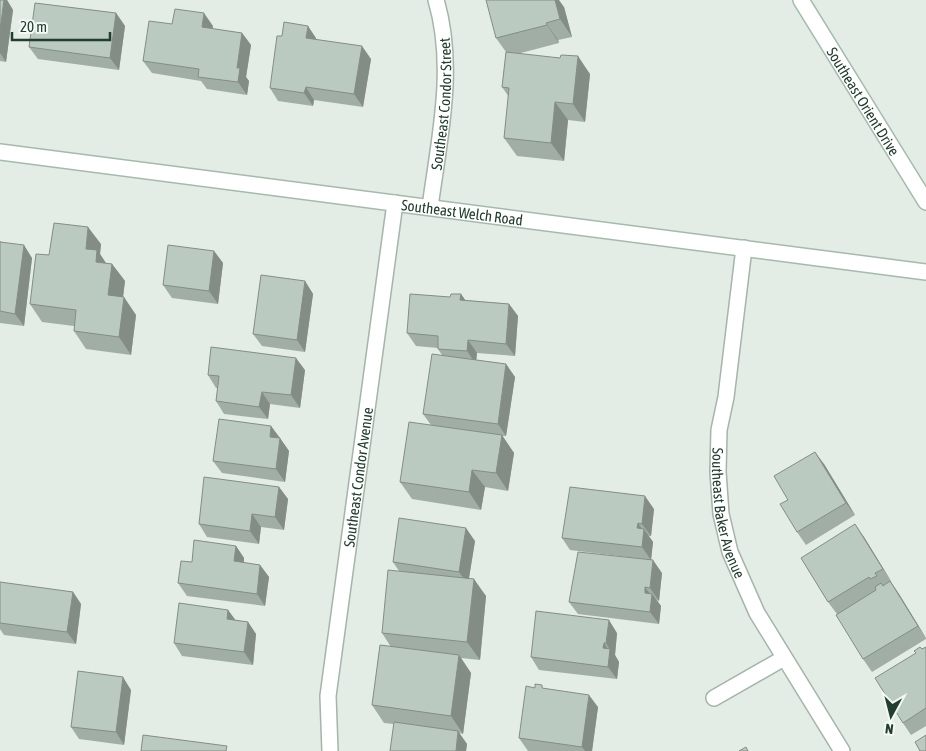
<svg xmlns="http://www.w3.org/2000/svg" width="926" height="751" viewBox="0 0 926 751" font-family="'Asap Condensed',sans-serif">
<rect width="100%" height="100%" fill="#e3ece5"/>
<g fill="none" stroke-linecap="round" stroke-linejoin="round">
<defs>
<g id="street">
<path id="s1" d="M430,207C439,140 456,67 436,0"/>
<path id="s2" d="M744,248L726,397L719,430L718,472L721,514L730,552L757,613L842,751"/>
<path d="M714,698L784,658"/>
<path id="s3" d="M330,751L328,696L395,203"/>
</g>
<g id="secondary">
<path id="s4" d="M801,0L926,202"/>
<path id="s5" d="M0,152L926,272"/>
</g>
</defs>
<!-- street casing -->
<use href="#street" stroke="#a6b4aa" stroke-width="18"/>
<!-- secondary casing -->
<use href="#secondary" stroke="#a5baac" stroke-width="18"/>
<!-- street -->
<use href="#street" stroke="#fff" stroke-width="15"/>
<!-- secondary -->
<use href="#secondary" stroke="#fff" stroke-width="15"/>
</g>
<!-- wall -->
<path fill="#a1aea5" d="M0,0H7L13,10L6,62L0,61Z
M564,7L572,37L558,40L559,43L517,54L590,74L585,122L568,120L564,161L517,156L504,138L509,97L502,87L506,52L496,38Z
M116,13L125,26L119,70L38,59L29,47Z
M172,24L213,26L212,29L242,33L251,45L246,77L249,81L247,95L207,89L201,81L152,73L143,61Z
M282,36L316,38V40L371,59L363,107L314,100L313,106L278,101L270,88Z
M0,241L32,258L24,326L0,323Z
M101,244L100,254L106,263L112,264L125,281L123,297L136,315L131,355L86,349L74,331V326L42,322L30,304L49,255Z
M214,251L223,263L218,304L172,298L163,285Z
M305,281L313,294L305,352L262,346L253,334Z
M461,294L465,300L509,304L518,316L515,356L477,353L476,360L506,364L515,377L506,436H502L514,453L508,491L485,487L481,510L412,499L400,482L431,425L423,414L442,355L438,349V348L416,346L407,333L450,297Z
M305,370L300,408L270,404L268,419L224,414L216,401L218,388H216L208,375Z
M271,426L289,451L285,482L222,473L213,461Z
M824,464L855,515L806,545L797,532L788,500Z
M279,487L288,499L284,530L261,527L259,544L207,537L199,524Z
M654,509L651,536H649L653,542L651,560L570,550L562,538Z
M864,537L891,581V582L899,594L926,638V639L872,672L863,659L837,614L828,602Z
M475,541L469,578L486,596L480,660L461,658L471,673L463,734L459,733L467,744L466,751H390L394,724L384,723L372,705L391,647L382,633L399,571L393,562Z
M236,546L244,558V563L260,565L269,577L265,606L187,596L178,583L192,562Z
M662,573L659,601L657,600L661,606L659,624L578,614L569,602Z
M0,585L73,592L81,604L76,644L4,635L0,629Z
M228,610L235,620L248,622L256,634L253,665L182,656L174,643Z
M617,633L615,655L619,662L617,679L539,670L531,657Z
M926,647V726L911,735L903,723L922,649Z
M545,689L598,707L592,751H528L519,738Z
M131,690L124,745L79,739L71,727Z"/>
<!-- shaded-wall -->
<path fill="#838d86" d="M4,0H7L13,10L6,62L0,53V30Z
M555,0H559L564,7L572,37L560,19Z
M116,13L125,26L119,70L110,58Z
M204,13L213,26L210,40L202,27Z
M546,23L558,40L559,43L547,25Z
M308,26L316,38L315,51L306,38Z
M242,33L251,45L246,77L249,81L247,95L238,82L237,68Z
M362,46L371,59L363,107L354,94Z
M578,56L590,74L585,122L573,104Z
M306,87L314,100L313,106L304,93Z
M555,102L568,120L564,161L551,143Z
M88,227L101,244L100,254L109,268L98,265L86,249Z
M24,245L32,258L24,326L15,314Z
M214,251L223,263L218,304L209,291Z
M112,264L125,281L121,313L108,295Z
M305,281L313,294L305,352L297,340Z
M461,294L470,307L460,300Z
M124,297L136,315L131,355L119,337Z
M509,304L518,316L515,356L506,344Z
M468,340L477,353L476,364L467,351Z
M296,358L305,370L300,408L291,395Z
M506,364L515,377L506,436L498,424Z
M262,392L270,404L268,419L259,407Z
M271,426L280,438L270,437Z
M502,435L514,453L508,491L496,473Z
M280,438L289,451L285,482L276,469Z
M815,452L824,464L855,515L846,503Z
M472,470L485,487L481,510L469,492Z
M279,487L288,499L284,530L275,517Z
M645,496L654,509L651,536L642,524Z
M252,514L261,527L259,544L250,531Z
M638,523L644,532V529L653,542L651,560L642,547L637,528Z
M855,524L864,537L891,581L883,569Z
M466,528L475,541L468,584L459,572Z
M236,546L244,558L243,574L234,561Z
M653,560L662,573L659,601L650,588Z
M260,565L269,577L265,606L257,594Z
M474,579L486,596L480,660L467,642Z
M890,581L899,594L926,638L918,626Z
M645,587L652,597V594L661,606L659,624L650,612L645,593Z
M73,592L81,604L76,644L67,632Z
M228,610L237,622L227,619Z
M609,620L617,633L615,655L619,662L617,679L608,667L603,648L604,643L610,652V650L606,643Z
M248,622L256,634L253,665L244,652Z
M459,655L471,673L463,734L451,716Z
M123,677L131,690L124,745L116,732Z
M589,695L598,707L592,751H585L582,747Z
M458,731L467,744L466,751H456Z"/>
<!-- building -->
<path fill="#bbcac0" stroke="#838d86" d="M0,0H4L0,30Z
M486,0H555L560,19L546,23L547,25L496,38Z
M35,3L116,13L110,58L29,47Z
M175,9L204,13L202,27L242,33L237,68H240L238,82L198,77L199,69L143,61L149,21L172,24Z
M284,22L308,26L306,38L362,46L354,94L306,87L304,93L270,88L277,36H282Z
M506,52L560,58L561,55L578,56L573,104L555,102L551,143L504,138L509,88L502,87Z
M54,223L88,227L86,249L97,250L96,262L112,264L108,295L124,297L119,337L74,331L76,310L30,304L36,254L49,255Z
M0,242L24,245L15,314L0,311Z
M168,245L214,251L209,291L163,285Z
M261,275L305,281L297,340L253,334Z
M410,294L450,297L451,294H461L460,300L509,304L506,344L468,340L467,351L438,349V336L407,333Z
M211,347L296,358L291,395L262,392L259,407L216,401L219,376L208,375Z
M432,354L506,364L498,424L423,414Z
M219,419L271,426L270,437L280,438L276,469L213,461Z
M409,422L502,435L496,473L472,470L469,492L400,482Z
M815,452L846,503L797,532L780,504L788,500L774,476Z
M204,477L279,487L275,517L252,514L250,531L199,524Z
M570,487L645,496L642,524L638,523L637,528L644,529L642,547L562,538Z
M399,518L466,528L459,572L393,562Z
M855,524L883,569L875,573L877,576L870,579L869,577L828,602L801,558Z
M194,540L236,546L234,561L260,565L257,594L178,583L181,561L192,562Z
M578,552L653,560L650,588L645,587V593L652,594L650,612L569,602Z
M388,570L474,579L467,642L382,633Z
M890,581L918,626L863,659L836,615L876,590L875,587L881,583L883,586Z
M0,582L73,592L67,632L0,623Z
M179,603L228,610L227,619L248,622L244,652L174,643Z
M536,611L609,620L606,643H604L603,648L610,649L608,667L531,657Z
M380,645L459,655L451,716L372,705Z
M920,647L922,649L926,647V708L903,723L875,678L916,653L914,651Z
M78,671L123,677L116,732L71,727Z
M535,684L542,685V688L589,695L582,747L519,738L526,686L535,688Z
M394,722L458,731L456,751H390Z
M143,735L227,746L226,751H141Z
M926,735V751H920L915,742Z
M746,747L748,751H739Z"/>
<g text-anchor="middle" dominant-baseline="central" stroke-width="4" stroke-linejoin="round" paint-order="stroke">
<!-- street labels -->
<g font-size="15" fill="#233d2e" stroke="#f3f9f4">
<text stroke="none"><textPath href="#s4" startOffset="119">Southeast Orient Drive</textPath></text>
<text stroke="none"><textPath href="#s1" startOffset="104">Southeast Condor Street</textPath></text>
<text stroke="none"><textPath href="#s5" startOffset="466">Southeast Welch Road</textPath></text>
<text stroke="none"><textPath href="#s3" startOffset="276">Southeast Condor Avenue</textPath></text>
<text stroke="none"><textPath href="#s2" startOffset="268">Southeast Baker Avenue</textPath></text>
</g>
</g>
<!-- north arrow -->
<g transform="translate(891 716) rotate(187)" stroke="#f3f9f4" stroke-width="4" paint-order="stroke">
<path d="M0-4L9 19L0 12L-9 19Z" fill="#233d2e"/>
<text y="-8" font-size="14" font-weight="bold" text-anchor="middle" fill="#233d2e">N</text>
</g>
<!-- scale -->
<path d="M12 32v8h98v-8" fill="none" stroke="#233d2e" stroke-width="2.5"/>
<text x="20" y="32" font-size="15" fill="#233d2e" stroke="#f3f9f4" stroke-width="4" paint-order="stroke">20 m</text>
</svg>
